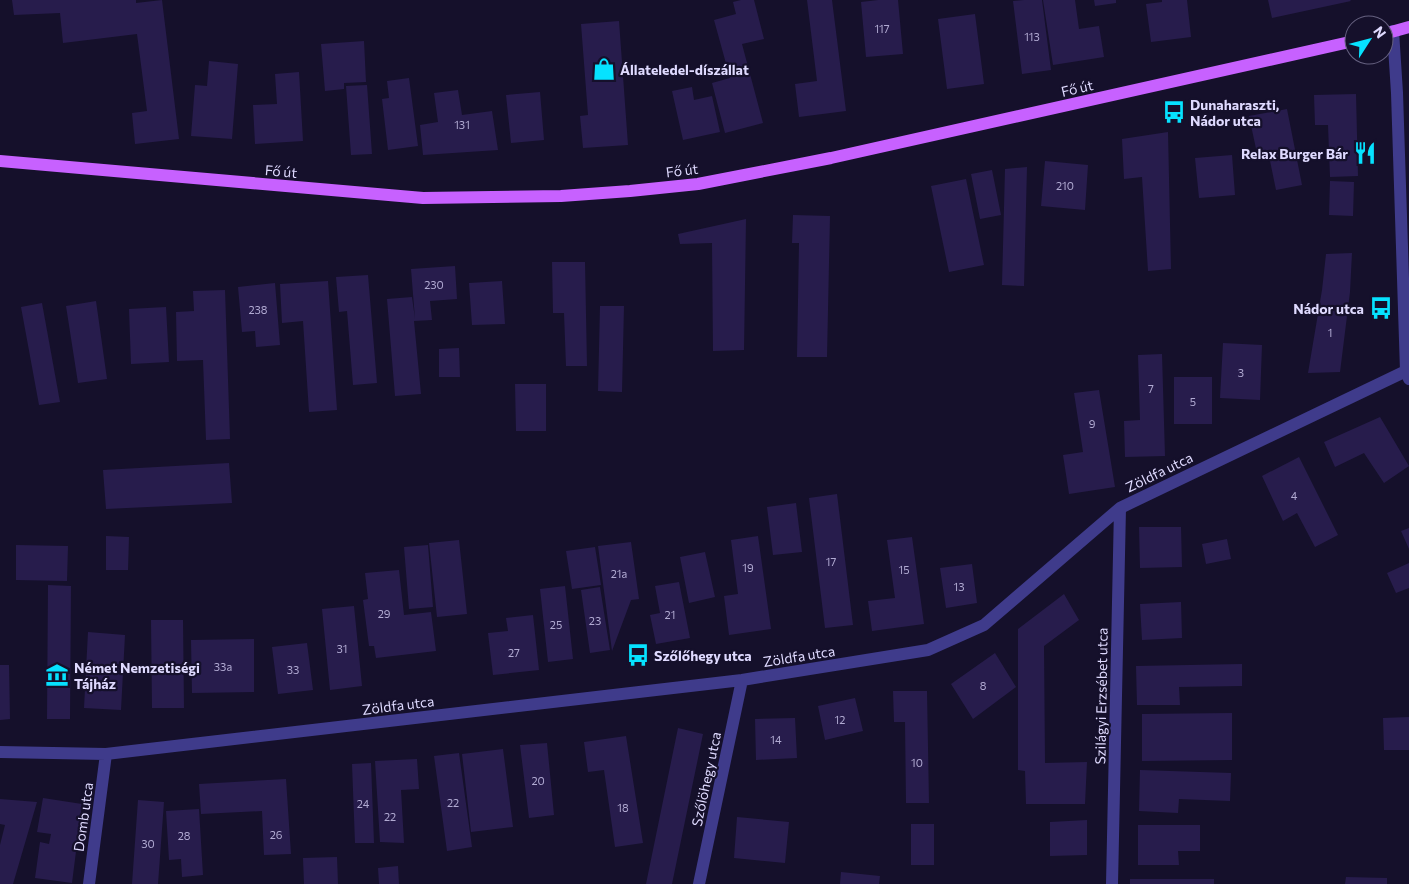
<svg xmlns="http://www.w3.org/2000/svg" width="1409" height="884" viewBox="0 0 1409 884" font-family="Commissioner,sans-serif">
<rect width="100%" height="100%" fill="#15102b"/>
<!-- building -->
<path fill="#271c4c" d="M12,0H136V3L162,0L179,139L135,144L132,113L147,111L137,34L63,43L60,13L14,15Z
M741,0H754L764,39L742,44L763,123L725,133L712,83L730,78L714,20L736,14L733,2Z
M807,0H832L846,111L799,117L795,84L817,81Z
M878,0H898L903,54L866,57L861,2Z
M1024,0H1042L1051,70L1022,74L1013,1Z
M1043,0H1075L1079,29L1099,26L1104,57L1053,65Z
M1094,0H1116V3L1095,6Z
M1162,0H1187L1191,37L1151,42L1146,4L1162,2Z
M1268,0H1350L1351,1L1272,18Z
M975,14L984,84L947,89L938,19Z
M619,21L628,145L583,148L580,116L588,115L581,24Z
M364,41L366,82L344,83V89L325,91L321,44Z
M209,61L238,64L232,139L191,136L195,85L207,86Z
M299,72L303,141L255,144L253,105L277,104L275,74Z
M409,78L418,146L388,150L382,99L389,98L387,81Z
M367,85L372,154L351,155L346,86Z
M692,87L694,100L712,96L720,132L683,140L672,91Z
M458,90L462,115L492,111L498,150L423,155L420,125L438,122L434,93Z
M540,92L544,140L511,143L506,95Z
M1356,94L1358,176L1330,177L1328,125H1315L1314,95Z
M1287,109L1302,185L1276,190L1269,156L1258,158L1249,116Z
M1168,132L1171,269L1148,271L1142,177L1124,179L1122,139Z
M1232,155L1235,195L1199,198L1195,158Z
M1045,161L1088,165L1085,210L1041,206Z
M1027,167L1024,286L1002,285L1005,169Z
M992,170L1001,215L980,219L971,174Z
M966,179L984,265L949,272L931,186Z
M1330,181L1354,182L1353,216L1329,215Z
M793,215L830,216L827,357H797L799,243H792Z
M746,219L744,350L713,351L712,243L680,244L678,234Z
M1352,253L1350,292L1340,372L1308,373L1322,290L1326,254Z
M552,262H585L587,366H566L564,313H553Z
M455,266L457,299L430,301L432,320L414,321L421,394L395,396L387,299L412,297L415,319L411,269Z
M368,275L377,383L353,385L347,311L339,312L336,277Z
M328,281L337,410L309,412L303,321L282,323L280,284Z
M502,281L505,324L472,325L469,283Z
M275,283L280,345L256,347L255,331L242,332L238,287Z
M225,290L230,439L206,440L203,360L177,361L176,312L194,311L193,291Z
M96,301L107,379L78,383L66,306Z
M42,303L60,402L39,405L21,307Z
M600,306H624L622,392L598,391Z
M166,307L169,362L131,364L129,309Z
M1223,343L1262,345L1260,400L1220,398Z
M459,348L460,377H439V349Z
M1162,354L1165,456L1125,457L1124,421L1140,420L1138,355Z
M1174,377H1212V424H1174Z
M515,384H546V431H516Z
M1099,390L1115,487L1069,494L1063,455L1083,452L1074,393Z
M1380,417L1409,466L1384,483L1364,453L1335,467L1324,442Z
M1299,457L1338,535L1315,547L1297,513L1283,521L1262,476Z
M229,463L232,503L106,509L103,470Z
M837,494L853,625L825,628L809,498Z
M796,503L802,552L773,555L767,507Z
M1139,527H1181L1182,567L1140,568Z
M1409,528V549L1401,531Z
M106,536L129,537L128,570H106Z
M758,536L771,629L729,635L724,596L738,594L731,540Z
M912,537L924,624L872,631L868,601L895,598L887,540Z
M1227,539L1231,559L1206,564L1202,544Z
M459,540L467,614L437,617L429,543Z
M631,542L639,599L631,600L612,651L598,546Z
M16,545L68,546L67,581L16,580Z
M428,545L433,607L409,609L404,547Z
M595,547L601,585L572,589L566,551Z
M705,552L715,597L689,603L680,557Z
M1409,563V588L1396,593L1387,573Z
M972,564L977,603L946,608L940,568Z
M399,570L404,615L431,612L436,651L376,658L374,646H369L363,600L368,599L365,573Z
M679,582L690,638L656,644L650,615L660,613L655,586Z
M48,585L71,586L70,719H47Z
M565,586L573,659L548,662L540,589Z
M600,587L610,650L590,653L581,590Z
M1064,594L1079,620L1044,646L1045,763L1087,762L1085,804H1026L1025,771L1018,770V629Z
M1181,602L1182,638L1142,640L1140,604Z
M354,606L362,686L330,690L322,609Z
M533,615L539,670L493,675L488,633L508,631L506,618Z
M151,620H183L184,708H152Z
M88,632L125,635L121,710L84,708Z
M254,639V692L192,693L191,640Z
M307,643L313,690L278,694L272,647Z
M995,653L1016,687L973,719L951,684Z
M1242,664V686L1179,687L1180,705H1137L1136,666Z
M0,665H9L10,719L0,720Z
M893,691H927L929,803H906L905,722H894Z
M855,698L863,731L825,740L818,706Z
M1232,713V760L1142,761V714Z
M1409,717V750H1384L1383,718Z
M795,718L797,758L756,760L755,719Z
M678,728L703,734L672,884H646Z
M626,736L643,843L615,847L604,770L588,772L584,742Z
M547,743L554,815L529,818L520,745Z
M503,749L513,827L471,832L462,754Z
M459,753L472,847L447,851L434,756Z
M417,759L419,789L401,790L404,843L380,842L375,761Z
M371,763L374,843H355L352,764Z
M1140,770L1231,773L1230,801L1179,799L1178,813L1139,811Z
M286,779L291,854L264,855L262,811L201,814L199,784Z
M43,798L82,804L72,883L35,878L40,842L49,844L51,834L37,832Z
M0,799L37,802L13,884H0V845L5,825L0,824Z
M138,800L164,802L158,884H132Z
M199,809L203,875L182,877L181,859L169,860L166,811Z
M737,817L789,822L785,863L734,858Z
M1087,820V855L1050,856V822Z
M911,824H934V865H911Z
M1138,825H1200V851H1178L1179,865H1138Z
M337,857L338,884H304L303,858Z
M398,866L399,884H379L378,868Z
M841,872L880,876L879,884H840Z
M1346,877L1387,878V884H1345Z
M1130,879H1214V884H1130Z"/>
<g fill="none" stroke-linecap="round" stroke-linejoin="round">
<!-- minor -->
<path stroke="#3f3b8b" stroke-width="12" d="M1393,31L1397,93L1406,371L1409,379
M0,752L106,754L742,680L928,650L984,625L1120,508L1406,371
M89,884L106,754
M699,884L742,680
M1112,884L1120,508"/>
<!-- primary -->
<path stroke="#c761ff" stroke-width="12" d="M1384,34L1409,27
M0,161L423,198L561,196L630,191L698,184L831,158L1354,41"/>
</g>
<!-- icons -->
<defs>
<symbol id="shop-bare" viewBox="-9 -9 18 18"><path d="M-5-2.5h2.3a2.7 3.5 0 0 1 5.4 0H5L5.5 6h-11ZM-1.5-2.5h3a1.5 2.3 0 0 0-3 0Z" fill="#06e2ff" stroke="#15102b" stroke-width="2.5" paint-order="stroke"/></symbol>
<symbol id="bus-bare" viewBox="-9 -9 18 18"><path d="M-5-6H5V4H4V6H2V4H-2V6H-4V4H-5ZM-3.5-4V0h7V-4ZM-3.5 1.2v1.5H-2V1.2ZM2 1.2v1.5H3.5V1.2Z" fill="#06e2ff" stroke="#15102b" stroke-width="2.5" paint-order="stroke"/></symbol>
<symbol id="restaurant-bare" viewBox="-9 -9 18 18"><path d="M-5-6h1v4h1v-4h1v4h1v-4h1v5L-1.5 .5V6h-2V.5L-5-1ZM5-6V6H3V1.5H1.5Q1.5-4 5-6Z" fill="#06e2ff" stroke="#15102b" stroke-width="2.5" paint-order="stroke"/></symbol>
<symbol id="museum-bare" viewBox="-9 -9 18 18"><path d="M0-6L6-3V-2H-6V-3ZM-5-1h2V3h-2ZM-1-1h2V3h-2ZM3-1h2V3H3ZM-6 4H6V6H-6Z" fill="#06e2ff" stroke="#15102b" stroke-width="2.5" paint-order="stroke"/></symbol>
</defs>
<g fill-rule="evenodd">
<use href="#shop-bare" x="588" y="53" width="32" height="32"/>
<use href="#bus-bare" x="1158" y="96" width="32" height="32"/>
<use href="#restaurant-bare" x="1349" y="137" width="32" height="32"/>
<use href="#bus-bare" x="1365" y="292" width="32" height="32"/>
<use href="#bus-bare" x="622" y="639" width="32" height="32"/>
<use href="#museum-bare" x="41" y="659" width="32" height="32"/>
</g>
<g text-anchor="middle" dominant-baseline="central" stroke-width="4.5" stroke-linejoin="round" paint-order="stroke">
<!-- number labels -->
<g font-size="11" fill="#b1aad2">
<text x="882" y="28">117</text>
<text x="1032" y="36">113</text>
<text x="462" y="124">131</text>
<text x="1065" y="185">210</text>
<text x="434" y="284">230</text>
<text x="258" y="309">238</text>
<text x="1330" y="332">1</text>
<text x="1241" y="372">3</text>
<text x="1151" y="388">7</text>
<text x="1193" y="401">5</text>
<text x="1092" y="423">9</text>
<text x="1294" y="495">4</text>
<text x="831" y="561">17</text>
<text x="748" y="567">19</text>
<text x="904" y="569">15</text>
<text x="619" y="573">21a</text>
<text x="959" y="586">13</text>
<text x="384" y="613">29</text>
<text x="670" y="614">21</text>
<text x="595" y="620">23</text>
<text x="556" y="624">25</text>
<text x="342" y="648">31</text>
<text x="514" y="652">27</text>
<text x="223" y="666">33a</text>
<text x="293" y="669">33</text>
<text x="983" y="685">8</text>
<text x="840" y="719">12</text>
<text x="776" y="739">14</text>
<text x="917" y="762">10</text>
<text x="538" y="780">20</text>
<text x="453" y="802">22</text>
<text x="363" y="803">24</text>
<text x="623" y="807">18</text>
<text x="390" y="816">22</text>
<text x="276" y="834">26</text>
<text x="184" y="835">28</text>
<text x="148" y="843">30</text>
</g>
<!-- poi labels -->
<g font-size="14" font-weight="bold" fill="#dfdaff" stroke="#15102b" text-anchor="start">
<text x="620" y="69">Állateledel-díszállat</text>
<text x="1190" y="104">Dunaharaszti,<tspan x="1190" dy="16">Nádor utca</tspan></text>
<text x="1348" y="153" text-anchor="end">Relax Burger Bár</text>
<text x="1364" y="308" text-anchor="end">Nádor utca</text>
<text x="654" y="655">Szőlőhegy utca</text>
<text x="74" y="667">Német Nemzetiségi<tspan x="74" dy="16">Tájház</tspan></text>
</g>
<!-- street labels -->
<g font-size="14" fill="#dfdaff" stroke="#15102b">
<text transform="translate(1077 88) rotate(-13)">Fő út</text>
<text transform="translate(682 170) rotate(-7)">Fő út</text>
<text transform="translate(281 171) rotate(5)">Fő út</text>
<text transform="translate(1159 472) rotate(-26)">Zöldfa utca</text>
<text transform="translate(799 656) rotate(-9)">Zöldfa utca</text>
<text transform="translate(1101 696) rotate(-89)">Szilágyi Erzsébet utca</text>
<text transform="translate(398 705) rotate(-7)">Zöldfa utca</text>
<text transform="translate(706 779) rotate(-78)">Szőlöhegy utca</text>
<text transform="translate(83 817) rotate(-82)">Domb utca</text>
</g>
</g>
<!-- north arrow -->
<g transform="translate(1369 40) rotate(54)"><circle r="24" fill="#15102b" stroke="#666180"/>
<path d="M0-4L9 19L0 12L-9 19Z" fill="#06e2ff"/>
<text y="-8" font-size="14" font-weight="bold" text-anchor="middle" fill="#dfdaff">N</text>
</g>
</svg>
